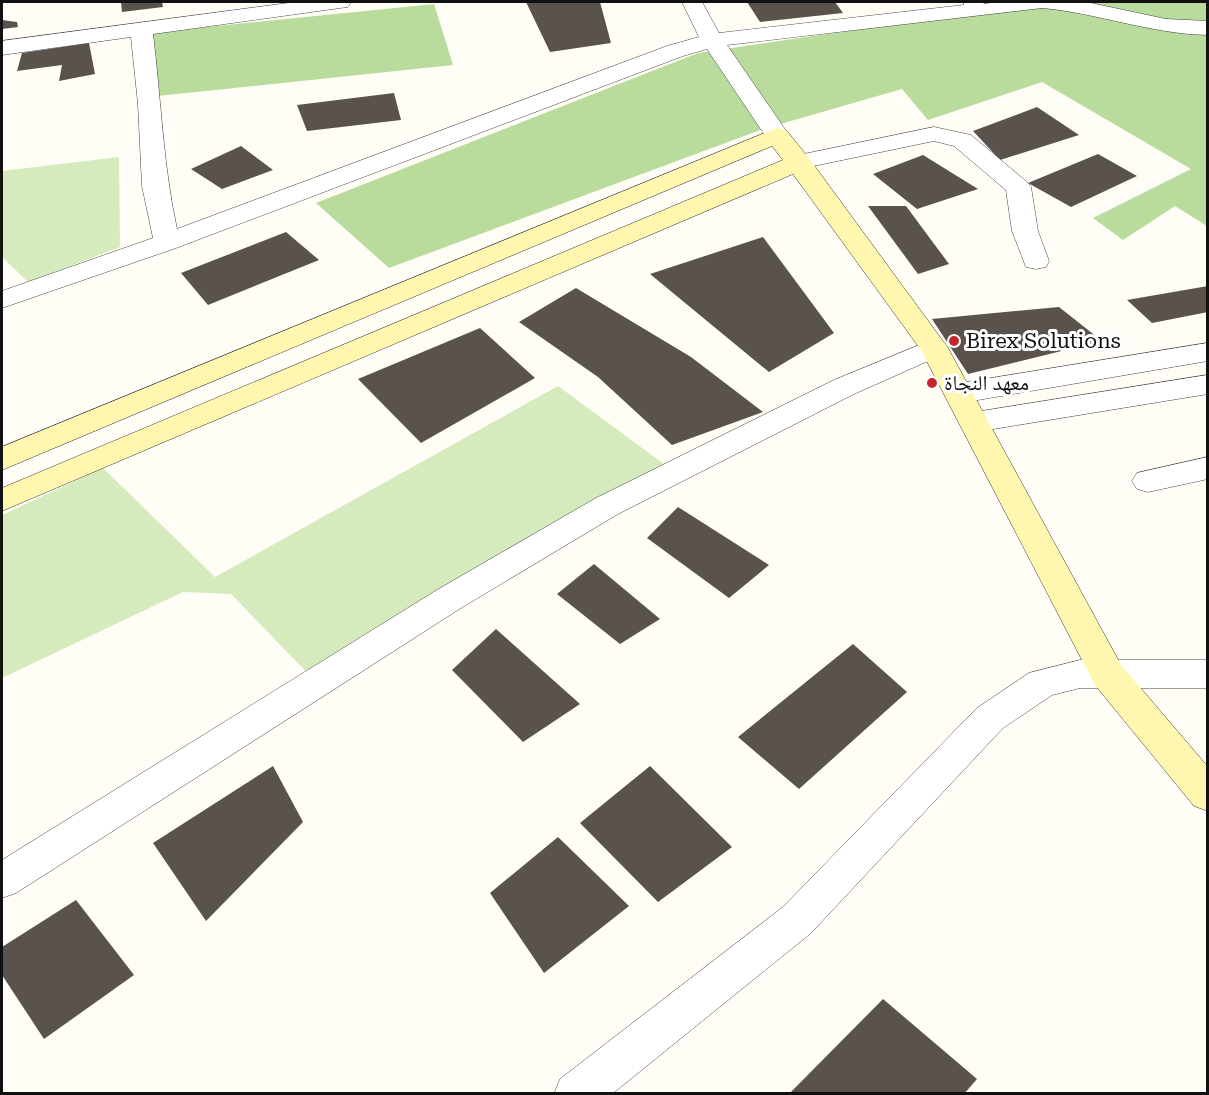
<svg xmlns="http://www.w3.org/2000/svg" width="1209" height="1095" viewBox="0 0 1209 1095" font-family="'Roboto Serif','Noto Naskh Arabic',serif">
<rect width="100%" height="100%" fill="#fffdf5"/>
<!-- green -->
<path fill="#d5ebbd" d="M119,157L120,247L28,282L2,257V171Z
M558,386L668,467L318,684L231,594L183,592L2,678V515L103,468L215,577Z"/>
<!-- forest -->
<path fill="#b9dc9c" d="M1045,2H1207V226L1175,206L1123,240L1093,218L1191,169L1042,82L928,120L902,89L763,129L389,268L316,203L698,53Z
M434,4L453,65L148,97L147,33Z"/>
<!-- building -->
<path fill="#5a524d" d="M121,2H162L163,7L122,12Z
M526,2H600L611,43L550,52Z
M747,2H835L843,13L760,22Z
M2,20L17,22L18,27L2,29Z
M89,43L95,74L59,81L62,65L17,71L22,53Z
M394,93L401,120L307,131L297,105Z
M1037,107L1079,135L1000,160L973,131Z
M241,146L273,170L222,189L191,169Z
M1098,154L1137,176L1071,207L1028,183Z
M923,155L978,189L917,209L873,174Z
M868,206H906L949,264L918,274Z
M286,232L319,260L208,305L181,273Z
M763,237L834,333L769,372L650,274Z
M1208,286V312L1152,323L1127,300Z
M576,288L691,357L763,412L672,445L598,377L519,322Z
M1059,307L1102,341L968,374L932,319Z
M480,328L535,378L421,443L358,379Z
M678,507L769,565L729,598L647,538Z
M594,564L660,619L620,644L557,594Z
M496,629L580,704L523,742L452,670Z
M853,644L907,692L799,789L738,737Z
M273,766L303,822L206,921L153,843Z
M650,766L732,847L658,902L580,823Z
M558,837L629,906L544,973L490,893Z
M76,900L134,975L44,1039L2,975V947Z
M883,999L977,1079L964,1094H789Z"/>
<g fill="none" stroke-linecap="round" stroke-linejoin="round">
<defs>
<path id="street" d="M296,2H351L348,7L340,8L153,34C161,99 163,165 177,229L667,46L699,37L682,2H702L719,33L964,5L963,2H983L984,4L998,2H1086L1166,19L1208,21V35C1151,34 1098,13 1042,8L727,45L789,135L786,140L777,142L768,140L707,49L683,56L176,248L2,308V291L153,238L142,186L138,104L131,37L2,55V41Z
M934,127L971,135L1027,182L1031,187L1038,231L1049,261L1046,267L1036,269L1026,267L1012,231L1006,190L954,146L934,141L799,169L790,167L787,162L790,157L799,155Z
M934,339L944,342L948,348L944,354L854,394L618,514L461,608L16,893L2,898V860L437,590L596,498L834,380Z
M1208,343V361L960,403L949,400L945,393L949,386L960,383Z
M1208,375V394L975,432L964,429L960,422L964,415L975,412Z
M1208,457V479L1148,492L1137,489L1132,481L1137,473Z
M1080,660H1208V688H1080L1052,695L1003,728L811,933L612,1094H554L560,1079L783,907L977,708L1029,673Z"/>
<path id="secondary" d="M777,128L786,130L808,157L948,348L1121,665L1208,767V811L1194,806L1095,685L921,350L793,174L2,511V488L783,160L772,146L2,470V447Z"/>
</defs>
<!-- street casing -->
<use href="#street" stroke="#444" stroke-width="1"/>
<!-- secondary casing -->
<use href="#secondary" stroke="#333" stroke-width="1"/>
<!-- street -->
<use href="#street" fill="#fff" fill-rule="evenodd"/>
<!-- secondary -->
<use href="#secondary" fill="#fff6b0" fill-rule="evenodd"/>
</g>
<!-- markers -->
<g fill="#c4262e" stroke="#fff" stroke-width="2">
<circle cx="954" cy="341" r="6"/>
<circle cx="932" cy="383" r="6"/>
</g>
<g text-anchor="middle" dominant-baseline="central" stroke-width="6" stroke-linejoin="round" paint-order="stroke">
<!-- poi labels -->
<g font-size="21" fill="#111" stroke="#fff" text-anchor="start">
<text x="966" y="341">Birex Solutions</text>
<text x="944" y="383">معهد النجاة</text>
</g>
</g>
<!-- border -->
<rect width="1209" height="1095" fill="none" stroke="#111111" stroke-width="6"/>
</svg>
